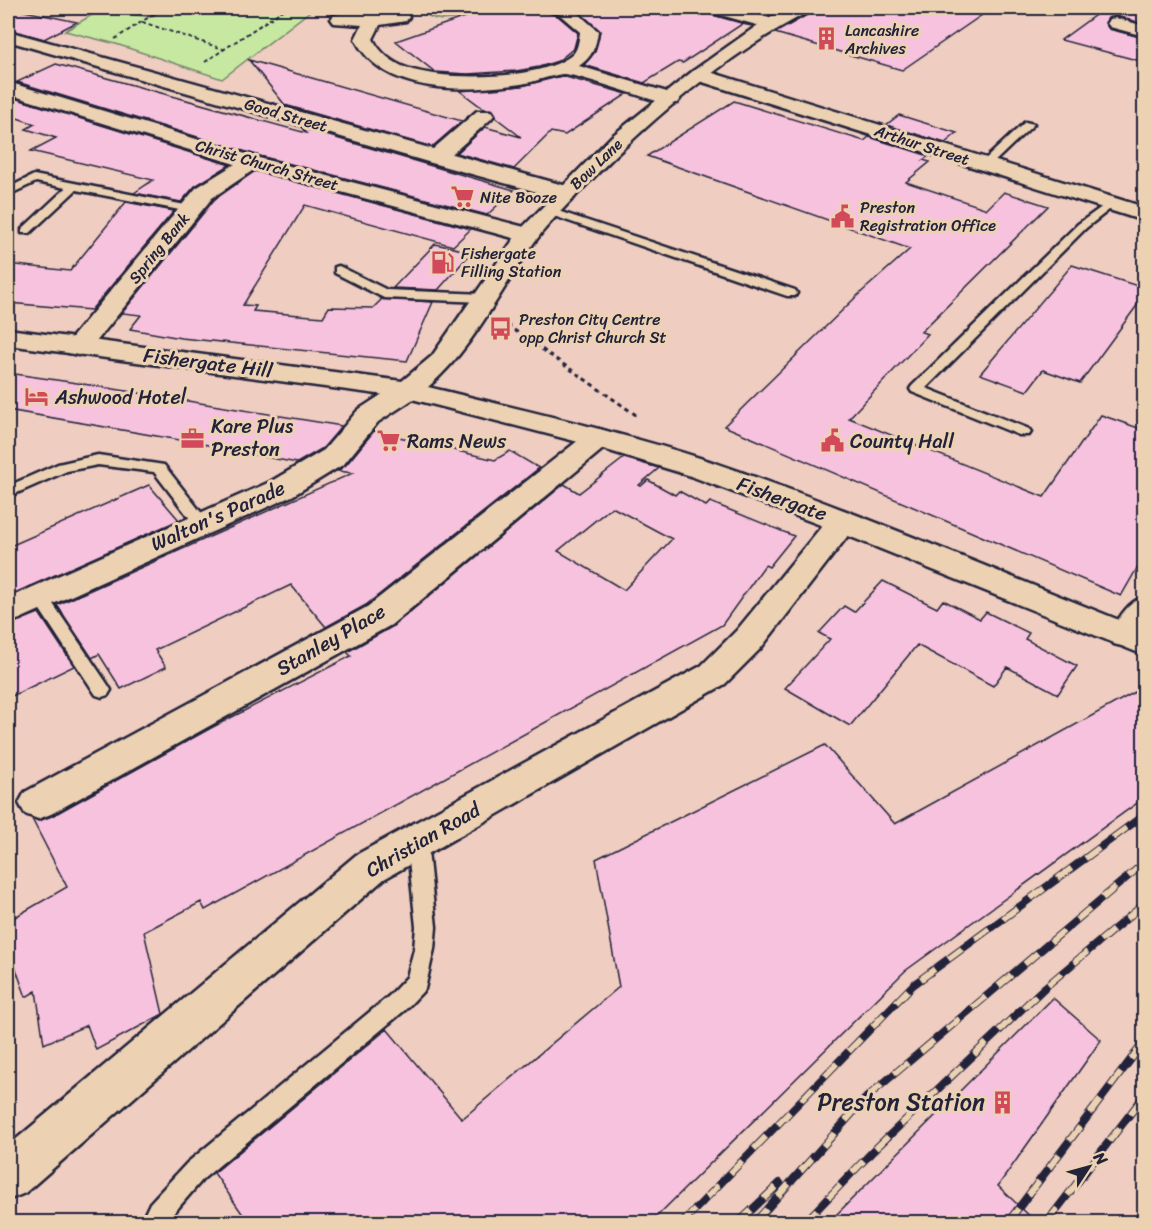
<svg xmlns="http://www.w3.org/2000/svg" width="1152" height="1230" viewBox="0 0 1152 1230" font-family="Sriracha,sans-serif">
<rect width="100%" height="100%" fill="#efcdc0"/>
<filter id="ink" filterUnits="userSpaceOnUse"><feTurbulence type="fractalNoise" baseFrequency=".0167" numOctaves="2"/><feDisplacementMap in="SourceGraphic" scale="12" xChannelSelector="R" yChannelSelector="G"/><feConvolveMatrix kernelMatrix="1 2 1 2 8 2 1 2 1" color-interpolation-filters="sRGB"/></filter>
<g filter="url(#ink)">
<!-- green -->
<path fill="#c6e8a1" stroke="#74856e" stroke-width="1.5" d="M166,8H314L222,79L116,44L65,31L100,10L151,17Z
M430,8H464L466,13C456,21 438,22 427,15L426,12Z"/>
<!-- building -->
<path fill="#f7c2dd" stroke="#22223b" stroke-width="1.5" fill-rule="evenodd" d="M8,8H10L77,22L44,39L8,29Z
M491,8H546L549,13L558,16L578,33L574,48L558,61L539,67L516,71L467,74L435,72L396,41Z
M575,8H705L709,14L752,26L742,24L683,63L678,62L644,83L584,65L595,52L600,31Z
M740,8H786L769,16Z
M813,8H992L902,70L775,33L809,14Z
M1105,8H1144V24L1116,16L1108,18L1105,23L1109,29L1144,38V62L1061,40Z
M249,60L462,121L432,147L285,105Z
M56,64L306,133L302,128L514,190L487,215L260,156L17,82Z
M562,76L627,94L565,135L551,132L514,169L457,153L485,127L521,137L495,117L496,115L493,110L484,109L460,91L521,86Z
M8,96L230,165L195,186L181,202L134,193L153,180L31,151L56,138L26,129L35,124L8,115Z
M734,101L864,141L869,137L929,156L923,160L930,162L906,182L987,209L1004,192L1048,206L921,332L928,334L849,418L1044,497L1101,415L1144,430V556L1121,596L724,426L857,296L910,249L647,156Z
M899,115L957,133L945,143L886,125Z
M255,171L471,229L453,246L305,205L243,305L256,306L253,311L323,317L329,307L373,308L382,299L433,302L407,361L181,338L130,329L141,315L122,313L214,200Z
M126,202L174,211L91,310L8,303V264L70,271Z
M435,244L472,252L438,290L393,288Z
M1072,265L1144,288V296L1080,383L1043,370L1027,391L980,374Z
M8,373L77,383L342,426L323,448L297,463L228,450L231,449L8,410Z
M374,431L495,460L510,451L539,468L366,605L326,627L291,585L155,650L166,667L121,689L99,654L92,658L57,605L353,473L338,471L346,465Z
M624,458L659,468L639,485L641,486L648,480L675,495L679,491L706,506L710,502L794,536L769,567L765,565L722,625L205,910L201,902L144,932L163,1014L96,1050L87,1025L44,1044L36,991L26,997L8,947V921L67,887L32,819L39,821L52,816L211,728L351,656L347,652L392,627L564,484L579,493ZM612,507L672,539L624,590L558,551Z
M149,485L179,520L8,596V547Z
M883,581L937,608L943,600L980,619L986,612L1029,633L1025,639L1077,666L1058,694L1007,667L993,686L917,645L850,726L785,688L830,639L819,633L844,606L854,612Z
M39,613L74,666L8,698V625Z
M1144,687V798L905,971L651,1222H248L214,1173L387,1029L462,1119L619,987L596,859L825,745L895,824Z
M1053,998L1101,1040L998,1186L1036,1222H829Z"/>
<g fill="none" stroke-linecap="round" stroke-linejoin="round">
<defs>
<path id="lane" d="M1025,122L1034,124L989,167H981V163Z
M34,175L190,206L196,209L190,212L76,190L30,233H22V229L66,188L36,182L8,195V188Z
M1110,201L1114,202V206L1086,228L926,388L1029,429L1031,432L1029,435H1019L912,392L910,389L912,386L1078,224Z
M549,208L795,290L797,293L795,296H787L545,213L543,211Z
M339,266L387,290L484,294L490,298L484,302L384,298L335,273V267Z
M98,455L164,465L207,520L210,524L207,528H197L154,472L98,465L67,471L8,497V486L58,464Z
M39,590L45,592L108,685L111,690L108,695L102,697L96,695L31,596L33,592Z
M417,833L424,835L427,841L436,927L434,949L425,989L405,1010L203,1179L166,1222H141L150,1203L187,1163L389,996L407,977L414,949L416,927L407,841L410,835Z"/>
<path id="street" d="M548,8H572L598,31C596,47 592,57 579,66L677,95L680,99L677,103H663C646,98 573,73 562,74C548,76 535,82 521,84C468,92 383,96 355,39L362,25L334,23L331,19L334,15L340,14L406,13L409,17L406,21L380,25L373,39C380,53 393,63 407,68C443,81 543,81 573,54C578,49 579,39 580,32L559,14L551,12Z
M707,8H733L777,20L780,24L777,28L771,29L710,12Z
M1116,18L1144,26V36L1110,27L1107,23L1110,19Z
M8,31L433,149L477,111H491L494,115L491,119L452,154L574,188L577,193L574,198L566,200L428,162L8,41Z
M700,69L1144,207V221L693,79L691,75L693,71Z
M8,82L259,158L536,230L540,235L536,240L528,242L255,169L212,198L87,353L78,355L69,353L65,347L69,341L196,188L235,164L8,94Z
M408,382L418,384L422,390L418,396L378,422L344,464L292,496L20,619L8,623V598L270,482L324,450L358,410L398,384Z
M599,429L609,432L613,438L609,444L391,625L51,814L38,819L25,814L19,803L25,792L367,607L589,432Z
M842,512L853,515L857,522L853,529L761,648L725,684L384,879L25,1193L8,1200V1146L356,855L701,666L737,630L831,515Z
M1144,597C1147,621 1150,655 1114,644L1109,635C1118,620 1127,602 1144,597Z"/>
<path id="secondary" d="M790,8H811L808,12C729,53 652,118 590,181C572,200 551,220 535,241C500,290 474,348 428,387C522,410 617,431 709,461C856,511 1000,573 1144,630V655L831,529L688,475L590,445L408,398L8,345V329L402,381L432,356L520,230L612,136L693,71L765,20Z"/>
</defs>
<!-- lane casing -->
<use href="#lane" stroke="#22223b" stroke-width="5"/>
<!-- street casing -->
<use href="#street" stroke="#22223b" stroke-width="5"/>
<!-- secondary casing -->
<use href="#secondary" stroke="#22223b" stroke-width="5"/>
<!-- path-far1 -->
<path stroke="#22223b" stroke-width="2" stroke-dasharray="4 3" stroke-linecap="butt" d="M427,13H434L432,10L437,8
M142,22L223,49
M115,39L163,8
M205,62L286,8"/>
<!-- path -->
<path stroke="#22223b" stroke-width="3" stroke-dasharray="4.5 4" stroke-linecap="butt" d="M507,325L636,415"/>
<!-- lane -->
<use href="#lane" fill="#ecd2b3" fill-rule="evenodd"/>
<!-- street -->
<use href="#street" fill="#ecd2b3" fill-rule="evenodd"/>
<!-- secondary -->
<use href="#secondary" fill="#ecd2b3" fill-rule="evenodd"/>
<defs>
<path id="rail" d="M683,1222L913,985L1144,815
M739,1222L780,1183
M755,1222L867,1097L1144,863
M805,1222L874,1150L1044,988L1144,904
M1008,1222L1144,1042
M1047,1222L1144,1096"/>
</defs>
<!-- rail casing -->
<use href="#rail" stroke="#22223b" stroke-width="8"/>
<!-- rail -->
<use href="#rail" stroke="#ecd2b3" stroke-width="6" stroke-dasharray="17" stroke-linecap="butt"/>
</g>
</g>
<!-- icons -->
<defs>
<symbol id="building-bare" viewBox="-9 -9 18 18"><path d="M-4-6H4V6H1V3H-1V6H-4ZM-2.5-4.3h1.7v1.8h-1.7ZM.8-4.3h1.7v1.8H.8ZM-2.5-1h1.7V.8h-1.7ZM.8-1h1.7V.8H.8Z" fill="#d1495b" stroke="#ecd2b3" stroke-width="2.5" paint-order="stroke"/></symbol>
<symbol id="supermarket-bare" viewBox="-9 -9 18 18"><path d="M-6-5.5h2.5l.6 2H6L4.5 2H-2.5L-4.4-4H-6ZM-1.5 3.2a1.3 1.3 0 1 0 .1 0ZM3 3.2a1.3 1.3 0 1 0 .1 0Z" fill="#d1495b" stroke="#ecd2b3" stroke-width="2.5" paint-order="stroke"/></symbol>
<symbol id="civic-bare" viewBox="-9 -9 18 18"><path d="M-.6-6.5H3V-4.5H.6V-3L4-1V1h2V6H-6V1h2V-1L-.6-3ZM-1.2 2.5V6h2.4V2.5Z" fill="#d1495b" stroke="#ecd2b3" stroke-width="2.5" paint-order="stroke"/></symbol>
<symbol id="fuel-bare" viewBox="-9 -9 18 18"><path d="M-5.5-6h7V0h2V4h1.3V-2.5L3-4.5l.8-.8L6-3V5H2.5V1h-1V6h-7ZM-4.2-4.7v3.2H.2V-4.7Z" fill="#d1495b" stroke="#ecd2b3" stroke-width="2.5" paint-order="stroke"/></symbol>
<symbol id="bus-bare" viewBox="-9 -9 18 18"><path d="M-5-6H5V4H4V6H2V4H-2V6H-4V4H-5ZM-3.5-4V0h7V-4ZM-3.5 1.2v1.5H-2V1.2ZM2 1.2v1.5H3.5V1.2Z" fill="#d1495b" stroke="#ecd2b3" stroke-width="2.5" paint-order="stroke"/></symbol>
<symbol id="hotel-bare" viewBox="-9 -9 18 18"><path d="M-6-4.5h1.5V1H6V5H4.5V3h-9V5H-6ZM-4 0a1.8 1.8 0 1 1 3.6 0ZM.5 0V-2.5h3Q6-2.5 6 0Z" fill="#d1495b" stroke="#ecd2b3" stroke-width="2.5" paint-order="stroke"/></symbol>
<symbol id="office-bare" viewBox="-9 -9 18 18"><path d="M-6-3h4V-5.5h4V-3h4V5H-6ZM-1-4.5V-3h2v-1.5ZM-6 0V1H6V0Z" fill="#d1495b" stroke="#ecd2b3" stroke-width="2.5" paint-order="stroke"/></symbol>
</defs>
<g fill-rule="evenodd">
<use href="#building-bare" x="810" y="22" width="33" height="33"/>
<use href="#supermarket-bare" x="446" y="180" width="33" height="33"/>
<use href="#civic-bare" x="826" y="200" width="33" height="33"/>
<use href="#fuel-bare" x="426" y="246" width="33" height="33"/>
<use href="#bus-bare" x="484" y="312" width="33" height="33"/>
<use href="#hotel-bare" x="20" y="380" width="33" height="33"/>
<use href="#office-bare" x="176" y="422" width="33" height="33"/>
<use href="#supermarket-bare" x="372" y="424" width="33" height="33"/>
<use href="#civic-bare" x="816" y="424" width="33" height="33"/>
<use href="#building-bare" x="986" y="1086" width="33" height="33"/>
</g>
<g text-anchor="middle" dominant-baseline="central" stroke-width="6" stroke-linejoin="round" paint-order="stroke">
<!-- far-poi labels -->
<g font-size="16" fill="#22223b" stroke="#ecd2b3" text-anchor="start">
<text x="845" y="30">Lancashire<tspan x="845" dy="18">Archives</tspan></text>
<text x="480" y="197">Nite Booze</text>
<text x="860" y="207">Preston<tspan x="860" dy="18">Registration Office</tspan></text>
<text x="461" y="253">Fishergate<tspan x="461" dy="18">Filling Station</tspan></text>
<text x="519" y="319">Preston City Centre<tspan x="519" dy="18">opp Christ Church St</tspan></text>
</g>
<!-- far-street labels -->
<g font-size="16" fill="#22223b" stroke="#ecd2b3">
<text transform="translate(286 115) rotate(16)">Good Street</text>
<text transform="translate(922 145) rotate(18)">Arthur Street</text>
<text transform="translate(596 164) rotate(-44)">Bow Lane</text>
<text transform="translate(267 165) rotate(16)">Christ Church Street</text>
<text transform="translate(159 248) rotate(-51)">Spring Bank</text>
</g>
<!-- street labels -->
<g font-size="20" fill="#22223b" stroke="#ecd2b3">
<text transform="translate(208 363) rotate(7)">Fishergate Hill</text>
<text transform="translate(782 499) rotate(20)">Fishergate</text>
<text transform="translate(218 516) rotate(-24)">Walton's Parade</text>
<text transform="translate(331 640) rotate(-30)">Stanley Place</text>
<text transform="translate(423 840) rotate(-30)">Christian Road</text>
</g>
<!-- poi labels -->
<g font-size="20" fill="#22223b" stroke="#ecd2b3" text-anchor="start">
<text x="55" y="397">Ashwood Hotel</text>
<text x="211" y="426">Kare Plus<tspan x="211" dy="23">Preston</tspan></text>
<text x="407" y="441">Rams News</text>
<text x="850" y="441">County Hall</text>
</g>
<!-- near-poi labels -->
<g font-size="24" fill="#22223b" stroke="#ecd2b3" text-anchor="end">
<text x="985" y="1102">Preston Station</text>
</g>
</g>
<!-- margin -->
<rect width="1152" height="1230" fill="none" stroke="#ecd2b3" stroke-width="30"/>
<rect x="15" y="15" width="1122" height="1200" fill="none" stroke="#22223b" stroke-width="2" filter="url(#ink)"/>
<!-- north arrow -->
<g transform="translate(1089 1167) rotate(54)" stroke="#ecd2b3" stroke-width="4.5" paint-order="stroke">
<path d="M0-4.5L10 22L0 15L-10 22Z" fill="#22223b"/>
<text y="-9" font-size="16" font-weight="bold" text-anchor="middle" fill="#22223b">N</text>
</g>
</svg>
